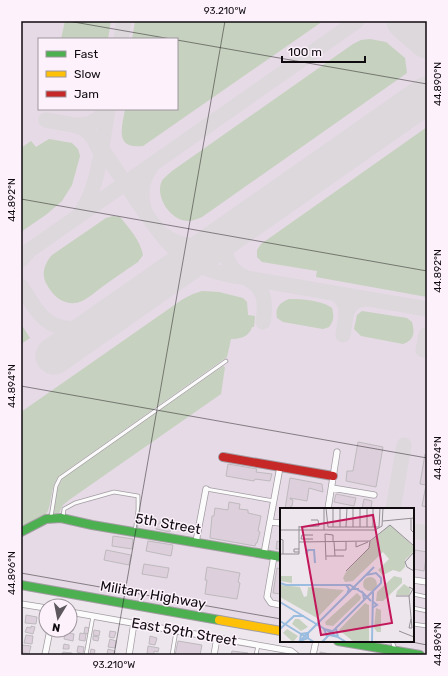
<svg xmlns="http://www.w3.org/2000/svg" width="448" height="676" viewBox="0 0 448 676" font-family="Rubik,sans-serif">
<rect width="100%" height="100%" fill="#ede7ed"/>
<!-- built -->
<path fill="#e5dae5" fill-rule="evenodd" d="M21,21H427V655H419L338,641H413V509H281V636L21,589ZM39,39H177V109H39Z"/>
<!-- green -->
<path fill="#c6d1bf" d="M65,21H111L108,39H61Z
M135,21H323L143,146C114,149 122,128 125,109H177V39H132Z
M370,39L386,42L405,58L407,73L202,217C197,219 193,221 187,221C171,220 156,199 161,183C163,178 168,175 172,171L353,44L361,40Z
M427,127V297L316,277L317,271L262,262L257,257V250L261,244Z
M49,139L72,143L78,149L80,156L72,185L62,201L47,214L21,232V148L31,141L36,147Z
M113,216L120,217C129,228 140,240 143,255L138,262C126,270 114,278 102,287C96,291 89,298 82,301C66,308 53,297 46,283C41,273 45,263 52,255L106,218Z
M202,291L219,292L243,298L247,302L248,315L255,316L254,327H252C249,337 240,339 231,339L227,357L59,476C49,487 53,509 44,516C38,521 28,523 21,527V412L183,299L193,294Z
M289,299C302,299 321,300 332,308C334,316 334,321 329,327L323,329L283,322L277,318C275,308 279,303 289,299Z
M362,311L407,318L412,322C415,333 414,340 403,344L361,336L354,329L357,315Z
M21,324L30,338L21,344Z
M223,366L225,367L221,394L69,500L63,505L59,513H54L57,489L63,478Z"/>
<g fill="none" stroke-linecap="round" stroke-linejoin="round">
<!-- taxiway -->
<path stroke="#dcd8dc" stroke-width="15" d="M403,21L421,35L410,21
M121,39L124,21
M46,120L74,125
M95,139L146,214C139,197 140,182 151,167
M98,148C94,136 86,128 74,125C88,126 99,121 106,109
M81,212C100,185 102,141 108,109
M146,214C171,249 185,266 229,275L427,309
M165,236C197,258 219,238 246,222C240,226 233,231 230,238C221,253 229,271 245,277
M21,260L30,250L357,21
M246,278C266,288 266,302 263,322
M21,286C27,295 36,312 45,319C64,335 91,328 110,317
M334,293C343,298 346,304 346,315C349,304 356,299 366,299
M343,335L346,315
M423,350L426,335
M393,509L404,445
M413,531L427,533"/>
<!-- runway -->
<path stroke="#dcd8dc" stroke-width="37" d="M405,21L427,40
M54,356L427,95"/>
</g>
<!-- building -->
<path fill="#ddd0dc" stroke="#bebabe" d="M358,442L383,447L376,487L346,481L347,471H353Z
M425,454L427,455V507L422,506L426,485L420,484Z
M228,464L257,469L256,472L272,474L270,481L255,479L254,481L226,476Z
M290,478L322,484L323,492L309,488L307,501L290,498V499L293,500L292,506H291L290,509H285Z
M336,494L356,498L354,506L334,502Z
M364,499L372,501L371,509H362Z
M229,502L240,504L239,509L248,510V513L261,516L258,531L260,532L257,543H256L255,546L210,538L212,516H214L215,508L228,510Z
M160,521L166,522V525L171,526L170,532L156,529L157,524H160Z
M113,536L133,539L132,549L112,546Z
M280,539H281V549H276L277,541L279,542Z
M148,541L173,545L171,556L146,551Z
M106,550L131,555L129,565L104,560Z
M415,550L427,552L424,571L413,569Z
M144,564L169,568L167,578L142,574Z
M207,567L240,573L238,582L240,583L237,599L205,594L207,580H205Z
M277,568L281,569V594L273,593Z
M26,615L37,617L36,624L25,623Z
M70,624L74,625L73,631L68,630H70Z
M31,626L35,627L33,634L25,632L27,627L31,628Z
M85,627L90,628L89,634L84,633Z
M94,630L100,631L99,636L93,635Z
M110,631L116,632L114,638L109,637Z
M65,632L74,634L73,641L64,639Z
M80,633L86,634L85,641L79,640Z
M26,635L33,636L32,644L24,643Z
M93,636L99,637L98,641L93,640Z
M150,636L157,638L155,645L149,644Z
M110,639L116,641L115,648L108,647Z
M178,641L202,645L200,655H175Z
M64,644L69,645V649H63Z
M22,645L31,646L29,654L21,652Z
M78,646L84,647L83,654L77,652Z
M148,646L159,648L158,652L154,651V655L147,654Z
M91,649L95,650L94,655H90Z
M108,649L115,651L114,655H107Z
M232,651L248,653V655H231Z
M63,652L72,653V655H62Z
M320,652L335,655H320Z"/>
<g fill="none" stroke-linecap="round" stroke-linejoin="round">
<defs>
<path id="lane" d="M206,489L274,501
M51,517L56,486L60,478L226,361
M63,518L64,509L75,503L114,492L138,496V510L135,532
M413,594L427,597
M413,608L427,611
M413,624L427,626
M392,641L395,649
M86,655L93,616
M172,655L176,631
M256,655L258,645"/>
<path id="street" d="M332,488L374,495
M328,509L337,452
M270,522L281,523
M196,542L206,489
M264,554L280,467
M274,556L267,597L271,603L281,605
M413,580L427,582
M21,604L46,608
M70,612L291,651L296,655
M45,655L50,630
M129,655L134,623
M214,655L217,638
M313,655L316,641"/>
<path id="fast" d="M21,532L46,519L61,518L92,525L281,557
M21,585L219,620
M338,641L420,655"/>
<path id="slow" d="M219,620L281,631"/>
<path id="jam" d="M223,457L333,476"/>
</defs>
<!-- lane casing -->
<use href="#lane" stroke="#a29da2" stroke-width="4.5"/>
<!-- street casing -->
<use href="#street" stroke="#a29da2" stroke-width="7"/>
<!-- fast casing -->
<use href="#fast" stroke="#a29da2" stroke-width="10"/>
<!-- slow casing -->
<use href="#slow" stroke="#a29da2" stroke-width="10"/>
<!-- jam casing -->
<use href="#jam" stroke="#a29da2" stroke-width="10"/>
<!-- lane -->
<use href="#lane" stroke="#fcfbfc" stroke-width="3"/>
<!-- street -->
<use href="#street" stroke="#fcfbfc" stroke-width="5.5"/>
<!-- fast -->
<use href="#fast" stroke="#4caf50" stroke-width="8"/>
<!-- slow -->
<use href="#slow" stroke="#ffc107" stroke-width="8"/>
<!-- jam -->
<use href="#jam" stroke="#c62828" stroke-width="8"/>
</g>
<!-- ticks -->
<path fill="none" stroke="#0f0b0f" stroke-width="1" stroke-opacity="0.45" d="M68,21L171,39M177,40L427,84M21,199L427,271M21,386L427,458M21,573L281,619M407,641L427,645M114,655L225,21"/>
<g text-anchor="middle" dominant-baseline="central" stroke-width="3" stroke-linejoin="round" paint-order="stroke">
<!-- street labels -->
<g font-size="14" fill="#0f0b0f" stroke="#fdf2fc">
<text transform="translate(168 524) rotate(10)">5th Street</text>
<text transform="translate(153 595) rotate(10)">Military Highway</text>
<text transform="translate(184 632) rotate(10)">East 59th Street</text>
</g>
</g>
<!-- overview -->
<g transform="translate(280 508)">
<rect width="134" height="134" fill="#ede7ed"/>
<path d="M110,17L134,39V43L125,52V59L120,64L113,62L103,67L98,62L109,51L103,44L73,73L65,74L63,70L66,64L89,40L90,34ZM0,68H12V75L0,73ZM114,68L122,70V75L103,93H96L97,84ZM83 76a7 7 0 1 1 14 0a7 7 0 1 1-14 0ZM124,76L131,81L129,87H116L117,83ZM0,77L20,79L24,89L27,88L28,79L64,82L37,110L0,89ZM77,85L81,89L80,92L53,118L46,117L45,114ZM85,95L89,97V134H74L59,122ZM96,100L101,102V124H97L94,120ZM15,111H19L28,119L21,123L12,116ZM7,121L18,128L13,134L3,125Z" fill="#c6d1bf"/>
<path fill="none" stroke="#9abcde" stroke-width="2" d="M26,46L28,42H34L35,55M0,75L6,77H70L83,85M66,77L69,81L67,86L72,81H79M84,91L83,85L91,93M92,93L97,97L92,100M0,94L66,134M0,113L34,134M0,121L14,108H24M28,125V130L20,133L21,126ZM49,127L58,129L56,121M47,128L44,121L52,123M19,134L94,59M42,134L101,75V70L96,65L86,67M92,134L93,84"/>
<path fill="none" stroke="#948f94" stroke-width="1" d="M46,0L48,19H99L100,0M73,0V19M80,0V19M93,0V19M131,10V22L134,25M103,13L134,10M19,19L39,18L38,12H31M53,19V0M60,19V0M66,19L67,0M87,19V0M0,22H95L102,18L103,0M44,22V0M33,27H22L21,31H33M0,31L3,32V46M90,33L110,17L134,38M19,34L90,33M54,34L55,48M76,34V39L88,34M19,41H14V44H19M54,42H66V34M134,44L125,54L127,59L134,63M0,46H19V18M46,48H64M46,52L45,26L53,27V34M66,63L89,40L90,33M129,79L133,81L129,88M116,88H129M129,88L132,120H129L131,111M119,123L134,129"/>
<path fill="#c2185b" fill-opacity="0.15" stroke="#c2185b" stroke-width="2" d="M93,7L112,115L41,127L22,19Z"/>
<rect width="134" height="134" fill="none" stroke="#0f0b0f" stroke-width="2"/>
</g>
<!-- border -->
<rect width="448" height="676" fill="none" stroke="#fdf2fc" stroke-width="44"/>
<!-- legend -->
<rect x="38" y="38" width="140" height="72" fill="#fdf2fc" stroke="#9e969d"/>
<rect x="46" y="51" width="20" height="6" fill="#4caf50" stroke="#9e969d"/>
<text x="74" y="58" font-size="12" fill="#0f0b0f">Fast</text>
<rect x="46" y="71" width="20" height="6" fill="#ffc107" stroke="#9e969d"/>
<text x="74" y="78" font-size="12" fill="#0f0b0f">Slow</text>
<rect x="46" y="91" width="20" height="6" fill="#c62828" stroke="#9e969d"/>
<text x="74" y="98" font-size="12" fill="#0f0b0f">Jam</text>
<!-- north arrow -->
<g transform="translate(58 618) rotate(190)"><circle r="19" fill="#fdf2fc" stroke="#9e969d"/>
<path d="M0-3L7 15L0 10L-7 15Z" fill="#5d585d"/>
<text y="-6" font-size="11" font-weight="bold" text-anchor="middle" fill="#0f0b0f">N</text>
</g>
<!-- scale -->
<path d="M282 56v6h83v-6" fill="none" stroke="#0f0b0f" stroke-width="2"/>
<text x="288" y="56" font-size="12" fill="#0f0b0f" stroke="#fdf2fc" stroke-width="3" paint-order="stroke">100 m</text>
<rect x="22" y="22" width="404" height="632" fill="none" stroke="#0f0b0f" stroke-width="1.5"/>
<g font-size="10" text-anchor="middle" fill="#0f0b0f">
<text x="225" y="14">93.210°W</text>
<text transform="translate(437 84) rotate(-90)" y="4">44.890°N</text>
<text transform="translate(11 200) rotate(-90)" y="4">44.892°N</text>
<text transform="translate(437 271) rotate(-90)" y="4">44.892°N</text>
<text transform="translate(11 386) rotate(-90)" y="4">44.894°N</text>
<text transform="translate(437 458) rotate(-90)" y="4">44.894°N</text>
<text transform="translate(11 573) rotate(-90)" y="4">44.896°N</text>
<text transform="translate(437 644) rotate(-90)" y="4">44.896°N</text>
<text x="114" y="668">93.210°W</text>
</g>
</svg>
